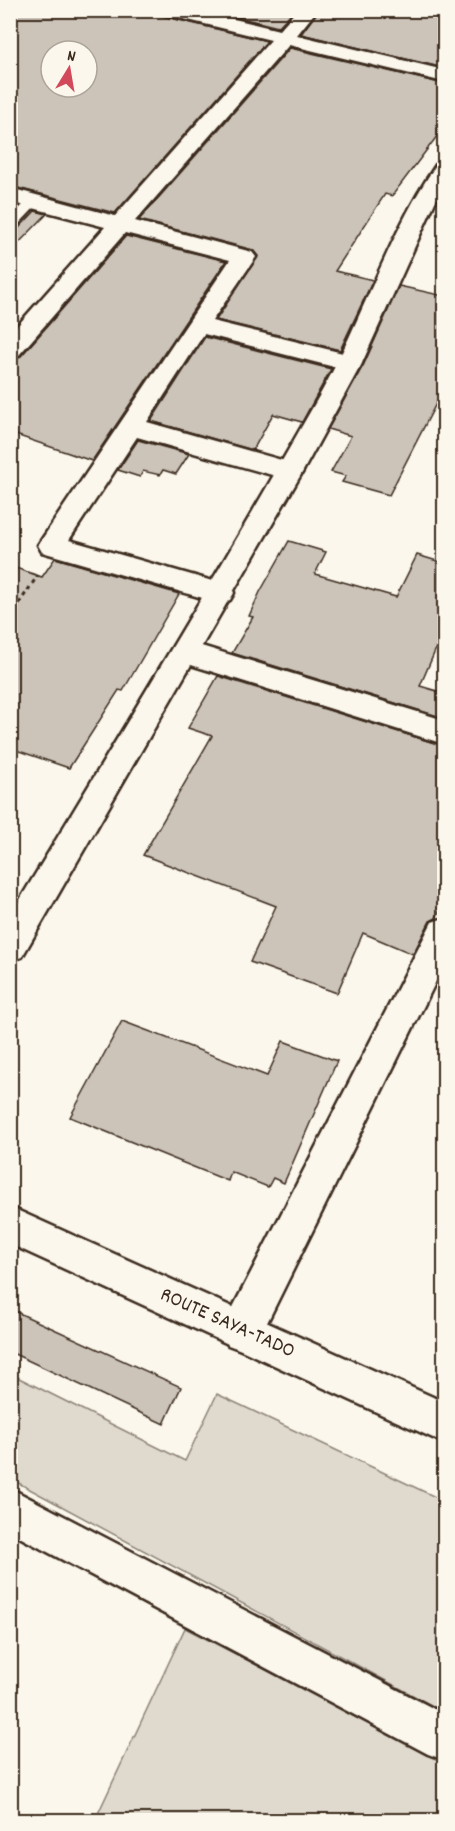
<svg xmlns="http://www.w3.org/2000/svg" width="455" height="1831" viewBox="0 0 455 1831" font-family="Dekko,sans-serif">
<rect width="100%" height="100%" fill="#fbf7ec"/>
<filter id="ink" filterUnits="userSpaceOnUse"><feTurbulence type="fractalNoise" baseFrequency=".0167" numOctaves="2"/><feDisplacementMap in="SourceGraphic" scale="12" xChannelSelector="R" yChannelSelector="G"/><feConvolveMatrix kernelMatrix="1 2 1 2 8 2 1 2 1" color-interpolation-filters="sRGB"/></filter>
<g filter="url(#ink)">
<!-- green -->
<path fill="#dfd9ce" stroke="#8d8276" stroke-width="1.5" d="M11,1374L185,1461L217,1394L444,1501V1712L11,1479Z
M185,1628L444,1761V1820H95Z"/>
<!-- building -->
<path fill="#ccc4b9" stroke="#3b2a1e" stroke-width="1.5" fill-rule="evenodd" d="M10,10H159L162,16L267,41L115,213L10,186ZM51,51H87V87H51Z
M209,10H294L278,27Z
M319,10H444V68L301,34Z
M290,48L444,84V127L392,196L385,194L335,271L373,280L340,350L216,320L258,256L253,250L139,220Z
M35,211L47,214L10,252V232L16,231Z
M126,236L226,261L92,461L10,433V360L21,356Z
M399,286L444,296V388L389,495L342,482L346,476L331,472L351,436L328,429L364,364Z
M205,337L331,369L302,422L273,414L253,450L151,421Z
M138,440L189,454L176,474L163,470L160,475L143,471L140,477L118,470Z
M289,541L326,552L315,574L396,597L417,555L444,563V630L420,686L444,693V718L232,653L253,617L249,616L260,592Z
M55,558L179,594L123,691L119,690L69,768L10,748V566L42,577Z
M218,676L444,746V902L436,918L430,921L413,954L363,933L337,993L250,962L276,906L143,855L212,736L188,728Z
M122,1021L267,1076L283,1041L337,1061L284,1183L273,1178L268,1187L231,1172L228,1181L70,1117Z
M10,1309L181,1387L164,1424L10,1352Z"/>
<g fill="none" stroke-linecap="round" stroke-linejoin="round">
<defs>
<path id="lane" d="M34,197L40,201L38,204L14,229L10,230V218L30,198Z"/>
<path id="street" d="M161,10H197L279,30L297,10H317L297,35L444,70V82L289,45L135,221L252,252L256,257L212,321L359,357L362,363L359,369L350,371L204,334L147,422L299,465L303,471L299,477L290,480L137,437L69,540L230,586L234,593L230,600L220,603L42,552L38,545L230,260L125,233L19,355L10,358V334L105,227L10,202V188L115,216L271,40L163,14Z
M185,641L444,720V744L175,660L170,652L175,644Z
M444,918V965L256,1345L242,1350L228,1345L222,1331L228,1317L432,922Z
M10,1488L444,1714V1760L428,1754L10,1532Z"/>
<path id="secondary" d="M444,163V187L435,202L362,363L303,471L22,957L10,961V916C115,742 222,568 322,391C363,318 388,235 436,165Z
M10,1207L444,1402V1443L10,1244Z"/>
</defs>
<!-- lane casing -->
<use href="#lane" stroke="#3b2a1e" stroke-width="4"/>
<!-- street casing -->
<use href="#street" stroke="#3b2a1e" stroke-width="5"/>
<!-- secondary casing -->
<use href="#secondary" stroke="#3b2a1e" stroke-width="5"/>
<!-- path -->
<path stroke="#3b2a1e" stroke-width="3" stroke-dasharray="4 4" stroke-linecap="butt" d="M10,617L38,575"/>
<!-- lane -->
<use href="#lane" fill="#fbf7ec" fill-rule="evenodd"/>
<!-- street -->
<use href="#street" fill="#fbf7ec" fill-rule="evenodd"/>
<!-- secondary -->
<use href="#secondary" fill="#fbf7ec" fill-rule="evenodd"/>
</g>
</g>
<g text-anchor="middle" dominant-baseline="central" stroke-width="6" stroke-linejoin="round" paint-order="stroke">
<!-- street labels -->
<g font-size="21" fill="#3b2a1e" stroke="#fbf7ec">
<text transform="translate(227 1324) rotate(24)">ROUTE SAYA-TADO</text>
</g>
</g>
<!-- margin -->
<rect width="455" height="1831" fill="none" stroke="#fbf7ec" stroke-width="36"/>
<rect x="18" y="18" width="419" height="1795" fill="none" stroke="#3b2a1e" stroke-width="2" filter="url(#ink)"/>
<!-- north arrow -->
<g transform="translate(69 69) rotate(11)"><circle r="28" fill="#fbf7ec" stroke="#aea59a" stroke-width="1.5"/>
<path d="M0-4.5L10 22L0 15L-10 22Z" fill="#d1495b"/>
<text y="-9" font-size="16" font-weight="bold" text-anchor="middle" fill="#3b2a1e">N</text>
</g>
</svg>
